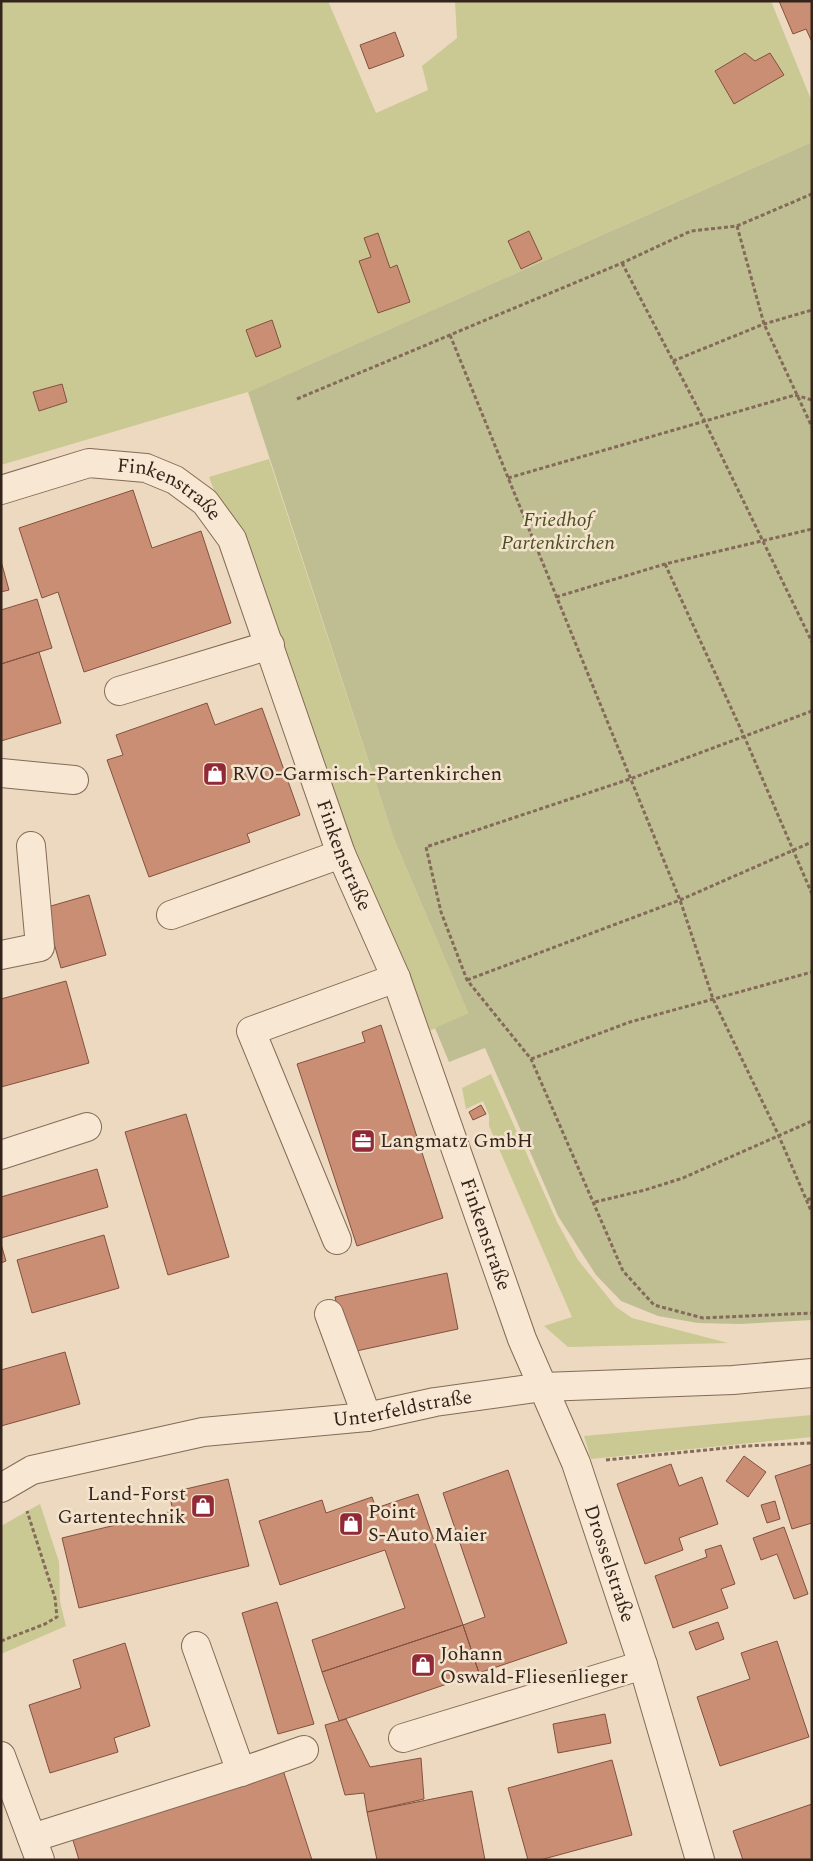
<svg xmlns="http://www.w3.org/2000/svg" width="813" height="1861" viewBox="0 0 813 1861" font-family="Spectral,serif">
<rect width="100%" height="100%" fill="#ecd9bf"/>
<!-- green -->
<path fill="#cac993" d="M1,1H328L376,113L428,90L422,66L457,38L455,1H771L812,102V142L248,392L1,465Z
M269,459L394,839L468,1013L425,1033L209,477Z
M491,1074L557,1222L578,1260L616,1307L632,1318L728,1343L568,1347L544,1326L572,1317L489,1126V1115L483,1101L466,1109L462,1088Z
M812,1415V1437L591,1459L584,1436Z
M40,1504L59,1562L60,1602L66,1626L1,1654V1526Z"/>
<!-- cemetery -->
<path fill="#bfbe93" d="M812,142V1320L740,1324L698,1323L658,1316L621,1301L596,1275L558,1216L485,1048L449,1062L435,1028L468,1013L394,839L248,392Z"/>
<!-- building -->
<path fill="#ca8e75" stroke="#83513e" d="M779,1H812V42L806,29L793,34Z
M395,32L404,56L369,69L360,45Z
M745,53L755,61L770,53L784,75L734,104L715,71Z
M529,231L542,259L521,269L508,241Z
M378,233L390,268L397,265L410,302L378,313L359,261L371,257L364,238Z
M272,320L281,347L256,357L246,330Z
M62,384L67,402L39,411L33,392Z
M133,490L152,548L201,531L231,623L84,672L58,592L42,598L19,528Z
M1,561L9,590L1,592Z
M37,599L52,648L1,664V610Z
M39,652L61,723L1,741V664Z
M207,703L215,725L262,708L300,815L247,834L250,842L149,877L107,760L123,755L116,735Z
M89,895L106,955L61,968L44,908Z
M66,981L89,1063L1,1087V999Z
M381,1025L443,1218L357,1246L297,1064L365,1042L362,1032Z
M481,1105L486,1114L473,1120L469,1112Z
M186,1114L229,1257L168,1275L125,1132Z
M97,1169L108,1207L1,1238V1197Z
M104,1235L119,1288L32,1313L17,1260Z
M1,1244L6,1261L1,1263Z
M447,1273L458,1329L347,1353L335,1297Z
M65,1352L80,1404L1,1426V1370Z
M744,1456L766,1472L748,1497L726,1481Z
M671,1464L679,1486L702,1477L718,1524L679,1538L683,1550L645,1564L617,1484Z
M812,1464V1523L792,1529L775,1476Z
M508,1470L567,1643L479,1673L463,1625L485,1617L443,1493Z
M228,1479L249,1566L79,1608L62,1538L173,1511L169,1493Z
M418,1494L463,1625L322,1672L312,1640L405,1608L385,1550L280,1585L259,1521L322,1500L326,1513L372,1497L376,1508Z
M775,1501L780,1519L767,1523L761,1505Z
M784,1527L808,1594L794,1599L777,1554L761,1560L753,1538Z
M721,1545L735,1584L721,1589L728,1608L673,1628L655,1576L707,1557L705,1550Z
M277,1602L314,1724L278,1734L242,1613Z
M718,1622L724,1639L696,1650L689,1632Z
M463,1625L479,1673L339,1721L322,1672Z
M777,1641L809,1737L720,1766L697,1697L750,1679L741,1653Z
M125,1643L150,1726L114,1738L118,1752L50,1773L29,1705L81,1688L73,1660Z
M605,1714L611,1743L558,1753L553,1724Z
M346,1719L370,1767L421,1758L424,1799L367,1812L364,1793L345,1795L325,1725Z
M612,1760L632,1835L540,1860H528L508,1788Z
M282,1767L312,1860H79L72,1837Z
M472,1791L485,1860H377L367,1812Z
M812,1804V1860H743L733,1831Z"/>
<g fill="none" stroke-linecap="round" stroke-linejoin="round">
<defs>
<g id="minor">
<path id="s1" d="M1,490L89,463L146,468L175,480L205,502L232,539L341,854L396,978L522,1339L576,1463L643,1665L700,1860"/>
<path d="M119,691L270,645"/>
<path d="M1,773L74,780"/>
<path d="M171,915L341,854"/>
<path d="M1,955L40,947L31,846"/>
<path d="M1,1155L87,1127"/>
<path d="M337,1240L251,1031L396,978"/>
<path d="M329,1314L367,1417"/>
<path id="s2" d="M1,1488L32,1470L203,1432L367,1417L435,1402L543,1387L733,1380L812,1373"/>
<path d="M196,1646L241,1772"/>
<path d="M403,1738L643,1665"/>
<path d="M1,1756L40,1860"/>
<path d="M32,1838L241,1772L304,1750"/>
</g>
</defs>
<!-- minor casing -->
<use href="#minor" stroke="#846a58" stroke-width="30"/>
<!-- path -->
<path stroke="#846a58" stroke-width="3" stroke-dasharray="4 2.5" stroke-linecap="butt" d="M737,226L764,324L812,427
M622,263L704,420L812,642
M450,335L680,900L713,999L778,1134L812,1213
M673,361L764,324L812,310
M297,399L622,263L691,231L737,226L812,194
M508,478L795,395L812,400
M665,564L744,736L812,894
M556,597L665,564L812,529
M812,711L630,779L426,847L441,912L467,980L531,1059L623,1271L654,1305L703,1318L812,1313
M467,980L680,900L812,842
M531,1059L630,1022L812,972
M807,1200L812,1198
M595,1202L645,1190L683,1178L812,1121
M606,1460L746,1446L812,1443
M1,1641L45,1624L57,1617L55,1598L27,1511"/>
<!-- minor -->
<use href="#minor" stroke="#f8e7d2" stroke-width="28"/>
</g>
<!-- icons -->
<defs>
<symbol id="shop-square" viewBox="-11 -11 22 22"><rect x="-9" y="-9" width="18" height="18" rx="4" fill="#922937" stroke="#f4e4ce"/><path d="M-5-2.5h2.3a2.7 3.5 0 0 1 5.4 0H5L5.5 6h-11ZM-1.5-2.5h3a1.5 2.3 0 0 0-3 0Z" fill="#fff"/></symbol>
<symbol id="office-square" viewBox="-11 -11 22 22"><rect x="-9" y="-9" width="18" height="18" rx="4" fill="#922937" stroke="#f4e4ce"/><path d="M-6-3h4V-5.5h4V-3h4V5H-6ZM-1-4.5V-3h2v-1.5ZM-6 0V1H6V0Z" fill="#fff"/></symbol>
</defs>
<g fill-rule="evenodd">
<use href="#shop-square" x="201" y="760" width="28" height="28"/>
<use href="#office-square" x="349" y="1127" width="28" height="28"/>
<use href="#shop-square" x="189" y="1492" width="28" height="28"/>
<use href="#shop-square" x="337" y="1510" width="28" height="28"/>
<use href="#shop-square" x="409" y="1651" width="28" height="28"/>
</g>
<g text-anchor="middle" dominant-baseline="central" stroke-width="5" stroke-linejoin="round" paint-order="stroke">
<!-- street labels -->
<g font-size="20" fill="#34251c" stroke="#f4e4ce">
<text stroke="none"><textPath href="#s1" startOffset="179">Finkenstraße</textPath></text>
<text stroke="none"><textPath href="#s1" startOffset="599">Finkenstraße</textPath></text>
<text stroke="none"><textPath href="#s1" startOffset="1004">Finkenstraße</textPath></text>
<text stroke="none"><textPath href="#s2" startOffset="412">Unterfeldstraße</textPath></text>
<text stroke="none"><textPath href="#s1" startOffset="1356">Drosselstraße</textPath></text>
</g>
<!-- park labels -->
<g font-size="20" font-style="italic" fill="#4b5023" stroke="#f4e4ce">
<text x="558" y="520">Friedhof<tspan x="558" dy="23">Partenkirchen</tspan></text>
</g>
<!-- poi labels -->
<g font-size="20" fill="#34251c" stroke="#f4e4ce" text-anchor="start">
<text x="232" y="774">RVO-Garmisch-Partenkirchen</text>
<text x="380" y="1141">Langmatz GmbH</text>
<text x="186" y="1494" text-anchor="end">Land-Forst<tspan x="186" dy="23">Gartentechnik</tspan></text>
<text x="368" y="1512">Point<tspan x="368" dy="23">S-Auto Maier</tspan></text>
<text x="440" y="1654">Johann<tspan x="440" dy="23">Oswald-Fliesenlieger</tspan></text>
</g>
</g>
<!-- border -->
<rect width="813" height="1861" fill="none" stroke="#34251c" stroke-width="5"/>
</svg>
